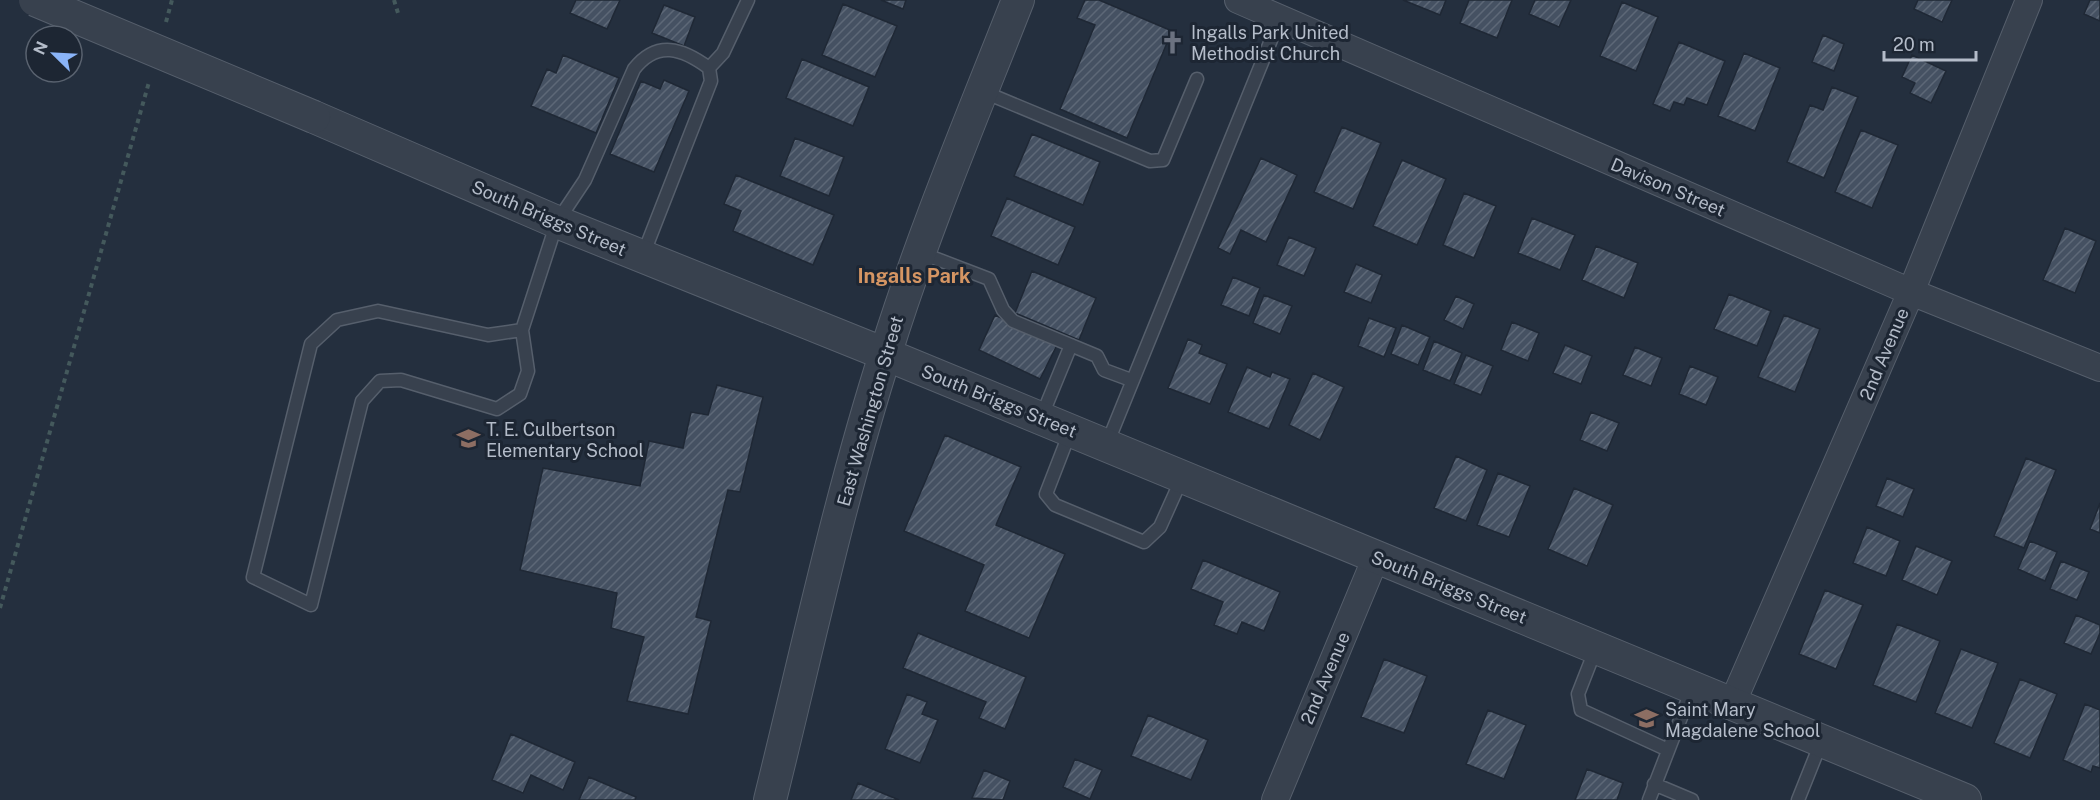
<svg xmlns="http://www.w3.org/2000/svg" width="2100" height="800" viewBox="0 0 2100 800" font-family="'Public Sans',sans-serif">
<defs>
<pattern id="building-hatch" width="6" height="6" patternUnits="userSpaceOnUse" patternTransform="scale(1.5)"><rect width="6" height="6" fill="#455162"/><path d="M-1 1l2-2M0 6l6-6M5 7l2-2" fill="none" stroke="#5d6877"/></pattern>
</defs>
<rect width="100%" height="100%" fill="#242f3e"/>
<!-- building -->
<path fill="url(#building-hatch)" stroke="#1f2835" stroke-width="1.5" d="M576,0H620L607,29L570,13Z
M881,0H906L903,9Z
M1085,0H1099L1172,31L1127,138L1060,109L1095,25L1077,18Z
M1403,0H1446L1440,15Z
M1469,0H1512L1497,38L1460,23Z
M1535,0H1571L1559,27L1529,14Z
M1918,0H1952L1942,22L1914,9Z
M2090,0H2100V21L2084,14Z
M1622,2L1658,17L1636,71L1600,56Z
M843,4L897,26L875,77L822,55Z
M664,5L695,17L684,46L652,33Z
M1823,35L1844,44L1834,71L1812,62Z
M1679,42L1725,61L1707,105L1687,98L1684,105L1674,102L1670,111L1653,104Z
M1744,53L1780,68L1755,131L1718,116Z
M563,55L619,78L596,133L531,106L547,69L556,73Z
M1912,55L1946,71L1931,103L1910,93L1915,83L1902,77Z
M802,59L869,87L853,126L786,98Z
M664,80L689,91L654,172L610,154L641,81L660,89Z
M1832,87L1858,97L1824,178L1787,162L1810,105L1823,110Z
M1342,127L1381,143L1353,209L1314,192Z
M1861,130L1898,145L1872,208L1835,192Z
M1032,134L1100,162L1083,205L1014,176Z
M795,138L844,157L829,196L780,176Z
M1261,158L1297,175L1266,242L1241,230L1230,254L1218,248Z
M1402,160L1446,179L1417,245L1373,226Z
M736,175L834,215L813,265L733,231L741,211L724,204Z
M1464,193L1496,206L1474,258L1443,245Z
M1007,198L1075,227L1058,265L991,236Z
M1532,218L1575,235L1560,270L1518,253Z
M2065,228L2096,241L2075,293L2043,280Z
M1289,237L1316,248L1304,276L1277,265Z
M1596,246L1638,263L1624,298L1582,280Z
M1356,264L1382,275L1371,303L1344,292Z
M1032,271L1096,298L1079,340L1015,313Z
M1233,277L1260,288L1249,316L1221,305Z
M1729,294L1771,311L1757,346L1714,329Z
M1264,295L1292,306L1280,334L1253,323Z
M1456,296L1474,304L1463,329L1444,320Z
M995,315L1057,345L1040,379L979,350Z
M1784,315L1820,329L1795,392L1758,377Z
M1369,318L1396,328L1384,357L1358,346Z
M1512,322L1539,333L1528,361L1501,350Z
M1402,325L1430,337L1418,365L1391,354Z
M1188,339L1202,345L1199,353L1227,364L1210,404L1168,388Z
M1434,341L1462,353L1450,381L1423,370Z
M1565,345L1592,356L1581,384L1553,373Z
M1635,347L1662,358L1651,386L1623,375Z
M1466,355L1493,366L1481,395L1454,384Z
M1690,366L1718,377L1706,405L1679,394Z
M1247,367L1270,377L1272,372L1290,379L1269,429L1228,412Z
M1313,373L1344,387L1320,440L1289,425Z
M717,385L763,397L740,492L728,490L696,617L711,621L688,714L627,701L644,637L611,628L617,593L520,570L543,468L640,486L649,441L683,448L691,412L708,415Z
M1591,412L1619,423L1607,451L1580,440Z
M945,435L1021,467L996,525L1065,554L1029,638L965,611L984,565L904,531Z
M1456,456L1487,470L1466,521L1434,508Z
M2026,458L2056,470L2024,548L1994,536Z
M1498,473L1530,486L1509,537L1477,525Z
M1887,478L1914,489L1903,517L1876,506Z
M1574,488L1613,505L1587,566L1548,549Z
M2100,503V533L2090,529Z
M1867,527L1900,541L1886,576L1853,563Z
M2030,541L2057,552L2045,581L2018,569Z
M1916,546L1952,561L1937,595L1902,580Z
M1203,560L1280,592L1264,631L1242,622L1237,634L1214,625L1223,602L1191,589Z
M2061,561L2089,572L2077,600L2050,589Z
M1825,590L1863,605L1836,669L1799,654Z
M2076,615L2100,625V633L2091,654L2064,643Z
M1897,624L1940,641L1916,702L1873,685Z
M918,633L1026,677L1005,729L979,718L986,702L903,668Z
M1961,649L1998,663L1972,728L1935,713Z
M1384,659L1427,676L1404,733L1361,717Z
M2020,679L2057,694L2030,758L1994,743Z
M907,694L927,702L922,714L938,720L920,763L885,749Z
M2085,704L2100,710V768L2093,766L2091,772L2063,760Z
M1488,710L1526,725L1504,779L1466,764Z
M1148,715L1208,740L1191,780L1131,756Z
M511,734L575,762L563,790L531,775L523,793L492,780Z
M1075,759L1102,770L1090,799L1063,787Z
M1587,769L1623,783L1617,800H1575Z
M984,770L1010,781L1003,800L972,798Z
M589,777L636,797L635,800H579Z
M858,783L899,800H851Z"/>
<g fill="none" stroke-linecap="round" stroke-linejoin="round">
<defs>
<path id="service" d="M709,68L723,53L748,0
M984,92L1150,161L1163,160L1197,79
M921,253L989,279L1003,310L1013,321L1097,356L1104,370L1131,380
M522,330L488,335L378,311L337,320L311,344L253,577L311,605L362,401L380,381L401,380L497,409L520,394L528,371L522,330L557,222L585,180L634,69C657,40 682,48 709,68L711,81L643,255
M1041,418L1071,345
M1070,432L1046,494L1055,505L1144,542L1160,527L1182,478
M1107,444L1280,18
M1596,648L1578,694L1581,710L1668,750
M1654,784L1692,800
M1649,800L1692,689
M1798,800L1822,740"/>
<path id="minor" d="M1238,0L1911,292L2100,368
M1732,704L1911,292L2029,0
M1275,800L1376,557"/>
<path id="tertiary" d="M314,117L557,222L885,354L1965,800
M770,800C807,651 839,499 886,352C923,233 972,117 1018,0"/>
</defs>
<!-- service casing -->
<use href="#service" stroke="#565f6c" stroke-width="15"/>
<!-- minor casing -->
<use href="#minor" stroke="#565f6c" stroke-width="28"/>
<!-- tertiary casing -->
<use href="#tertiary" stroke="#565f6c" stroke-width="34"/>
<!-- path -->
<path stroke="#44595c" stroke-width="4" stroke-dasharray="4.5 4.5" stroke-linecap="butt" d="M394,0L398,13
M166,22L172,0
M0,608L149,82"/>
<!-- service -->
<use href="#service" stroke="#38414e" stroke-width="12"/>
<!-- minor -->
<use href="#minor" stroke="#38414e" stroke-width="26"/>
<!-- tertiary -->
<use href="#tertiary" stroke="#38414e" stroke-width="32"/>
<defs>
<path id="tertiary-bridge" d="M35,0L314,117"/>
</defs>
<!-- tertiary-bridge casing -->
<use href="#tertiary-bridge" stroke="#565f6c" stroke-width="34" stroke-linecap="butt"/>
<!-- tertiary-bridge -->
<use href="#tertiary-bridge" stroke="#38414e" stroke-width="32"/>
</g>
<!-- icons -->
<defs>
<symbol id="church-bare" viewBox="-9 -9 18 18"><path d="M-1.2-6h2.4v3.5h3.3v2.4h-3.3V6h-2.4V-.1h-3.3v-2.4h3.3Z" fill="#6b7280" stroke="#1d2633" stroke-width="2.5" paint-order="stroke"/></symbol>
<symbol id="school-bare" viewBox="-9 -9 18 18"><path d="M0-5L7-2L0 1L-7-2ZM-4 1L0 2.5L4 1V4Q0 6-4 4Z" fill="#8d6e63" stroke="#1d2633" stroke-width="2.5" paint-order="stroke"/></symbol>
</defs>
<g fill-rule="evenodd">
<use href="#church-bare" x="1156" y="26" width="33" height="33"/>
<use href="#school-bare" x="452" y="422" width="33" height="33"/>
<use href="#school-bare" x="1630" y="702" width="33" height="33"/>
</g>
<g text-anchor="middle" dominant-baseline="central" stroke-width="6" stroke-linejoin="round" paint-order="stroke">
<!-- poi labels -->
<g font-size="18" fill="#b4bcc9" stroke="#1d2633" text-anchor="start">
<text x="1191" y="32">Ingalls Park United<tspan x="1191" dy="21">Methodist Church</tspan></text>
<text x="486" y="429">T. E. Culbertson<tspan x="486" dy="21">Elementary School</tspan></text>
<text x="1665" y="709">Saint Mary<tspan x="1665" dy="21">Magdalene School</tspan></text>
</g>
<!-- street labels -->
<g font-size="18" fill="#b4bcc9" stroke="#1d2633">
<text transform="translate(1668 187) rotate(23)">Davison Street</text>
<text transform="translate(549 218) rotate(23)">South Briggs Street</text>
<text transform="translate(1884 354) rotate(-67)">2nd Avenue</text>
<text transform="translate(999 401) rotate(22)">South Briggs Street</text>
<text transform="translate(870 411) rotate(-74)">East Washington Street</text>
<text transform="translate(1449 587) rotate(22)">South Briggs Street</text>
<text transform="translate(1325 678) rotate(-67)">2nd Avenue</text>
</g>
<!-- neighbourhood labels -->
<g font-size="20" font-weight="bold" fill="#d59563" stroke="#1d2633">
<text x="914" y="276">Ingalls Park</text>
</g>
</g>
<!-- north arrow -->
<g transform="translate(54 54) rotate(294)"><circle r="28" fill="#1d2633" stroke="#59626f" stroke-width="1.5"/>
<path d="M0-4.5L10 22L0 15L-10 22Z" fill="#8ab4f8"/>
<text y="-9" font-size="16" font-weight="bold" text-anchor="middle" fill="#b4bcc9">N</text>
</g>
<!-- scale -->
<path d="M1884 51v9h92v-9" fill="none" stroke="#b4bcc9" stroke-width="3"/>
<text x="1893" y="51" font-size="18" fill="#b4bcc9" stroke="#1d2633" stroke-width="4.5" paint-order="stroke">20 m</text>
</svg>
